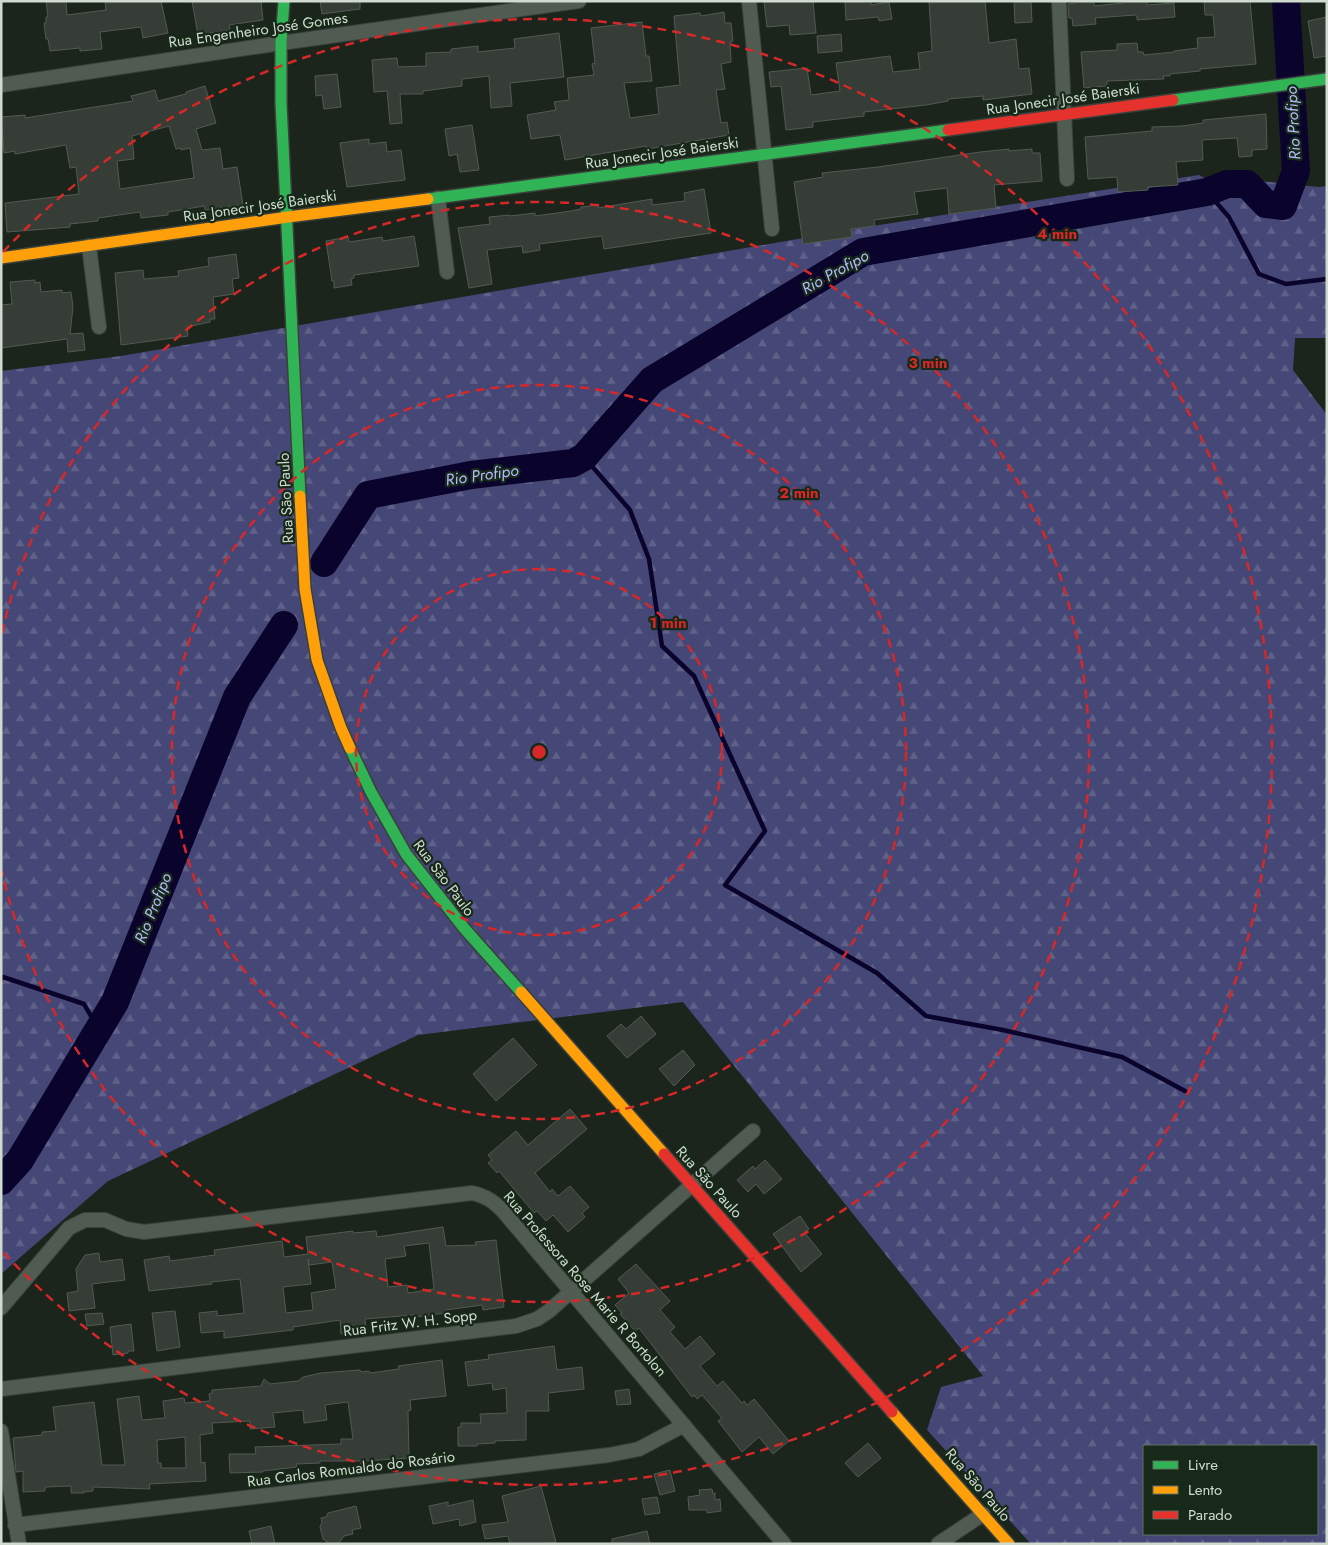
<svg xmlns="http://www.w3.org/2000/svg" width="1328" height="1545" viewBox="0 0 1328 1545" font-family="Jost,sans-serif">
<defs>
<pattern id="forest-firs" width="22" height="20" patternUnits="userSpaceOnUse" patternTransform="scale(1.25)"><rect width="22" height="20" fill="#454776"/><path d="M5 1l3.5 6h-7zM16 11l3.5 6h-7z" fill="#5f6188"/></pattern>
</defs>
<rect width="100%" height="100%" fill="#1b251c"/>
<!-- forest -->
<path fill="url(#forest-firs)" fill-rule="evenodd" d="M1199,175L1237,195L1261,181L1319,187L1327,186V338H1295L1293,370L1327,415V1544H1031L927,1430L941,1387L983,1376L683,1002L418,1035L108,1181L1,1274V371L121,356L873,226ZM1144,1446H1317V1534H1144Z"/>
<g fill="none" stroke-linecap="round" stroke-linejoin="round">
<!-- stream -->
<path stroke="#0a032b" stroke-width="4.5" d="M1207,192L1229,217L1259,274L1286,284L1327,279
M584,457L630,510L649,559L662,646L694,676L765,831L725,885L877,973L926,1016L1003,1030L1122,1057L1185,1091
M1,979L3,977L84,1004L99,1030"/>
<!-- river -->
<path stroke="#0a032b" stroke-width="28" d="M324,563L368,495L471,475L573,463L584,457L652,380L863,252L1207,192L1227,184H1247L1266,204L1283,206L1296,171L1286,1
M1,1181L20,1160L115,1002L237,697L284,625"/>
</g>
<!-- building -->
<path fill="#353d36" stroke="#525a52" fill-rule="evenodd" d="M46,1H66L67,15L106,10L105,1H161L168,33L143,38L141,27L100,32L102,49L80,51V48L50,51L48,39H46L44,23H46V17H48Z
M192,1H261L263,20L229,25L230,30L198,35Z
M320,1H360V9L322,14Z
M776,1H813L816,33L790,35L789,25L767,27L764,2Z
M845,1H871V5L889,2L892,19L879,21L878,17L846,20Z
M929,1H985L989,43L1016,39L1019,69L1029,68L1032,94L983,100V96L948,99V101L926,105L864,112V116L813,122V127L786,130L781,86L771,87L769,72L807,68L811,95L840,91L836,63L890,56L893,72L920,69L918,53L932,51Z
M1014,1H1031L1032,22L1015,23Z
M1075,1H1094V6L1123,3V1H1147V5L1174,3L1175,17L1137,20V16L1135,15L1095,18L1096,24L1073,26L1072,18H1069L1068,4L1075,3Z
M1204,1H1250L1256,64L1200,69V71L1170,74V76H1163L1164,79L1107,81V86L1084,88L1081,52L1117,50V44L1137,43L1138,52H1143L1144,55L1174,52V51L1198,48L1197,38L1215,37L1213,15H1205Z
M724,12L725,23H731L733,41L730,42L731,62L721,64L725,89L716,90L721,123L727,122L729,135L647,149L646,146L565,160L560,135L531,139L527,115L556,110L554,102L569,100L567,78L594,75L592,64L595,63L591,28L642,22L646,56H649L652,81L624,83L630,118L659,114L656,88L680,85L674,16L700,13L701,16Z
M1327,17V56L1314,58L1308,21Z
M559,33L564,77L510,83L512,106L491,108L489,76L462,79V86L423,91V94H400L402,123L390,124L387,91L374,92L372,60L397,58L398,67L426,66V53L451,52V49L478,46V52L515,48L514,39Z
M841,34L842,51L818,53L817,36Z
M337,74L341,107L324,109L322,95L316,96L315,76Z
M205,86L216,123L196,129L202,150L220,148L223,169L237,167L243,205L205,210L204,206L168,212V215L141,218L140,212L98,218V221L70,224V227L7,232L5,203L79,194L76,167L70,168L66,145L15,154V151L4,153L1,117L25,115V118L133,101L131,96L155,90L158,101L186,94V92ZM169,126L176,149L181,148V150L190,148L194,178L120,189L117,161L134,159L132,136Z
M1266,114L1267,149L1252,150V156L1239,157L1237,138L1202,140L1203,160L1176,162L1178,185L1148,187V190L1118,192L1117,177L1088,179L1085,137L1152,131V127L1182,126L1203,123V120Z
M472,125L479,170L460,172L457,154L449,156L445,129Z
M369,139V144L386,142L387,152L401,150L405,180L347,187L340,143Z
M1009,149V151L1032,149V153H1040L1042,181L994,185L996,208L949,214L947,188L914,192L918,214L874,220L875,226L851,229L852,237L803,244L794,182L823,177L822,173L878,167L980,152Z
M704,189L711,233L604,249L602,236L539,244L540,250L523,253L522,246L487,250L492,284L469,288L458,228L490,224L489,217L510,215V216L535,213V216L571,211L581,209V207L598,205V208L652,199V205L685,201L684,193Z
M414,236L419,266L354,275V278L351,279L352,285L334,288V281H332L326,241L348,237L349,242L382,237L383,241Z
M236,254L239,278L232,279L234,294L213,297L215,319H210V322L187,327L188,336L121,345L115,273L143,270L144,279L179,276L178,271L209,266L208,258Z
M35,280V283L40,282L41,292L62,290V293L71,292L73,307L70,334L83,333L85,350L68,352L67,339L1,348V305L12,304L10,282Z
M641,1016L656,1034L627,1058L607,1036L621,1024L626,1029Z
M513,1038L537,1065L496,1101L473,1074Z
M683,1050L695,1065L674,1086L659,1069Z
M570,1109L587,1129L535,1173L550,1192L552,1189L558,1196L570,1186L589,1207L582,1213L585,1217L568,1232L553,1215L546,1221L537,1211L534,1213L499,1171L497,1173L488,1163L492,1160L488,1155L516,1131L528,1145Z
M765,1160L782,1179L764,1194L756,1184L748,1192L737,1180L753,1166L755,1169Z
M800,1216L809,1229L804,1232L822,1254L801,1272L773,1234Z
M443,1227L446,1246L476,1245L475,1242L496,1240L504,1307L483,1310L482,1305L446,1310V1313L414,1317V1315L365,1319L366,1331L341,1334L340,1320L293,1327V1330L224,1338V1331L201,1333L199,1313L217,1311V1316L244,1313L240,1279L211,1282L212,1284L149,1291L144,1260L169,1256L170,1261L215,1255L214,1250L282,1241L284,1257L308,1254L306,1237L353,1231V1233L376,1231L377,1237ZM429,1243L434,1289L408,1293L407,1285L388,1287L385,1259L406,1256L404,1246ZM308,1259L309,1265L332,1262L336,1289L311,1293L313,1310L286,1313L283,1287L311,1284Z
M99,1253L100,1262L122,1259L125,1280L92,1284L95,1308L69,1311L67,1293L78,1291L76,1269L85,1255Z
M636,1264L670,1301L660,1310L675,1327L670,1332L685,1349L700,1336L715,1354L700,1366L717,1386L723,1381L742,1403L744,1401L747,1405L754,1399L789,1441L773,1454L759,1437L742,1452L718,1421L722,1418L702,1395L697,1399L694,1395L692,1397L639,1328L635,1331L620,1314L622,1313L615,1305L629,1293L618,1279Z
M175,1311L180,1347L157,1351L152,1313Z
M102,1313L104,1324L87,1326L85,1314Z
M131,1324L134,1351H128V1353L113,1355L110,1327Z
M554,1346L557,1370L582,1367L584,1389L548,1393L549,1411H526V1440L495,1441V1443L477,1444V1446H458V1427H461V1423H481L480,1414L507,1413L506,1388L493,1390L492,1383L468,1386L465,1362L489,1359L488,1355Z
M442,1360L446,1396L410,1400L411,1410L408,1411L409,1458L364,1461H320V1463L296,1464L297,1467L263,1471V1472L230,1473L229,1454H256L255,1447L341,1444V1439H353L348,1402L325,1405L327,1420L304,1423L303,1410L273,1413L275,1427L250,1429V1421L212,1423L213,1433L200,1435L201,1463L205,1462L206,1481L149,1484L150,1489L93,1487V1491L83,1492L84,1493H71V1486L45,1487V1491L23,1492V1471L16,1472L13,1438L42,1435V1432L56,1431L53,1407L94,1402L102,1465H125L117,1399L139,1396L142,1420L165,1418L163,1401L184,1398L185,1403L210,1401L209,1394L212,1393V1390L261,1386L264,1379L270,1384L298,1381L303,1377L321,1373L360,1370L361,1372L369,1371L370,1373L399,1369L398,1366ZM185,1437L186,1468H161V1463H158L157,1440Z
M629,1389L631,1404L617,1405L615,1391Z
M868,1443L881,1458L858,1477L845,1463Z
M670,1470L675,1491L660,1495L654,1474Z
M541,1486L556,1542L546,1544H510L508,1536L485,1539L482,1525L508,1522L502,1496Z
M712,1489L713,1494L715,1493V1500L720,1499L721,1511L707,1513V1510H689L688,1497L700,1495L699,1490Z
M657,1497L660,1513L645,1515L642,1499Z
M473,1500L476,1522L460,1526L459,1519L433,1524L429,1506L448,1502V1506Z
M356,1506L361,1528L352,1530L353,1534L344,1536L338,1544H330L323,1539L320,1527L322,1522L321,1518L326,1517L328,1513Z
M271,1526L275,1544H252L249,1531Z
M647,1531L650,1544H612V1539Z"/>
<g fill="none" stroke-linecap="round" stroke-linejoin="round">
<defs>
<path id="street" d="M749,1L772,229
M1059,1L1067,179
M1,85L281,43L579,1
M438,198L447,272
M89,246L99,327
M1,1308L69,1228L85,1220H105L126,1229L144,1232L472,1193C486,1196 493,1201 503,1211L784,1544
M1,1389L516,1326L537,1319L549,1311L753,1131
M1,1431L19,1544
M15,1525L609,1455L639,1449L684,1425
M938,1544L983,1514"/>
<path id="fast" d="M284,1L281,43V103L300,496
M1173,100L1327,79
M428,199L948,130
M350,748L371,792L406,854L464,928L521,992"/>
<path id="slow" d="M1,258L288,217L428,199
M300,496L305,589L317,660L341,728L350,748
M521,992L664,1154
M892,1412L1009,1544"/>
<path id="jam" d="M948,130L1173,100
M664,1154L892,1412"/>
</defs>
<!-- street casing -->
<use href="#street" stroke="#39413a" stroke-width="16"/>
<!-- fast casing -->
<use href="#fast" stroke="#39413a" stroke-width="14"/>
<!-- slow casing -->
<use href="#slow" stroke="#39413a" stroke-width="14"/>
<!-- jam casing -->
<use href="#jam" stroke="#39413a" stroke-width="14"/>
<!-- street -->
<use href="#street" stroke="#505c51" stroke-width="14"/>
<!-- fast -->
<use href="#fast" stroke="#30b455" stroke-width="11"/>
<!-- slow -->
<use href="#slow" stroke="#ff9f0a" stroke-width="11"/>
<!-- jam -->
<use href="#jam" stroke="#e5322d" stroke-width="11"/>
</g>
<!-- distance rings -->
<g fill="none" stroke="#d62828" stroke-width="2.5" stroke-dasharray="9 6">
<circle cx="539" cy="752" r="183"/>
<circle cx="539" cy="752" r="367"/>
<path d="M2 633A550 550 0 1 1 2 871"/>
<path d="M3 252A733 733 0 1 1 3 1252"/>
</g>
<g text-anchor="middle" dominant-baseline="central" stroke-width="4.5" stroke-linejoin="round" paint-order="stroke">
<!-- street labels -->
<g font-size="15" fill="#d0dbd0" stroke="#172919">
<text transform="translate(258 30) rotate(-8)">Rua Engenheiro José Gomes</text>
<text transform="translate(1063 99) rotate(-8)">Rua Jonecir José Baierski</text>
<text transform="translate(662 153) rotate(-8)">Rua Jonecir José Baierski</text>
<text transform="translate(260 206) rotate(-8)">Rua Jonecir José Baierski</text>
<text transform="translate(286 498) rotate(-93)">Rua São Paulo</text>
<text transform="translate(444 878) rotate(53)">Rua São Paulo</text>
<text transform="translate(709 1182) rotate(48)">Rua São Paulo</text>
<text transform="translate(585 1284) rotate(49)">Rua Professora Rose Marie R Bortolon</text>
<text transform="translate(410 1323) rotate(-7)">Rua Fritz W. H. Sopp</text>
<text transform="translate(351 1469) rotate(-7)">Rua Carlos Romualdo do Rosário</text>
<text transform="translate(978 1485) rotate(49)">Rua São Paulo</text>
</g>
<!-- water labels -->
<g font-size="16" font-style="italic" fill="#b4b9fd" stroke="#172919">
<text transform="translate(1293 123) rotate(-93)">Rio Profipo</text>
<text transform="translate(835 272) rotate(-29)">Rio Profipo</text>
<text transform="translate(482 475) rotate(-8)">Rio Profipo</text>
<text transform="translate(153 908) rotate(-68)">Rio Profipo</text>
</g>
</g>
<circle cx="539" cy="752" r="8" fill="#d62828" stroke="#172919" stroke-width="2.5"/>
<g font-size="15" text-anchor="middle" font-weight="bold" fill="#d62828" stroke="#172919" stroke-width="4.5" stroke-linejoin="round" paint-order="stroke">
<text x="1057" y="239">4 min</text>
<text x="928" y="368">3 min</text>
<text x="799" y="498">2 min</text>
<text x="668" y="628">1 min</text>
</g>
<!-- border -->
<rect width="1328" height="1545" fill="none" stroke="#d0dbd0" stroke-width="5"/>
<!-- legend -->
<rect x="1143" y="1445" width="175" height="90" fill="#172919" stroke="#617062"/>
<rect x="1153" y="1461" width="25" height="8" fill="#30b455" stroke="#617062"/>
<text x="1188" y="1470" font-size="15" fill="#d0dbd0">Livre</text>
<rect x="1153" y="1486" width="25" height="8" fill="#ff9f0a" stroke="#617062"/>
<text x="1188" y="1495" font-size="15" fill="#d0dbd0">Lento</text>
<rect x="1153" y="1511" width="25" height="8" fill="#e5322d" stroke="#617062"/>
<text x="1188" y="1520" font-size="15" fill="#d0dbd0">Parado</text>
</svg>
